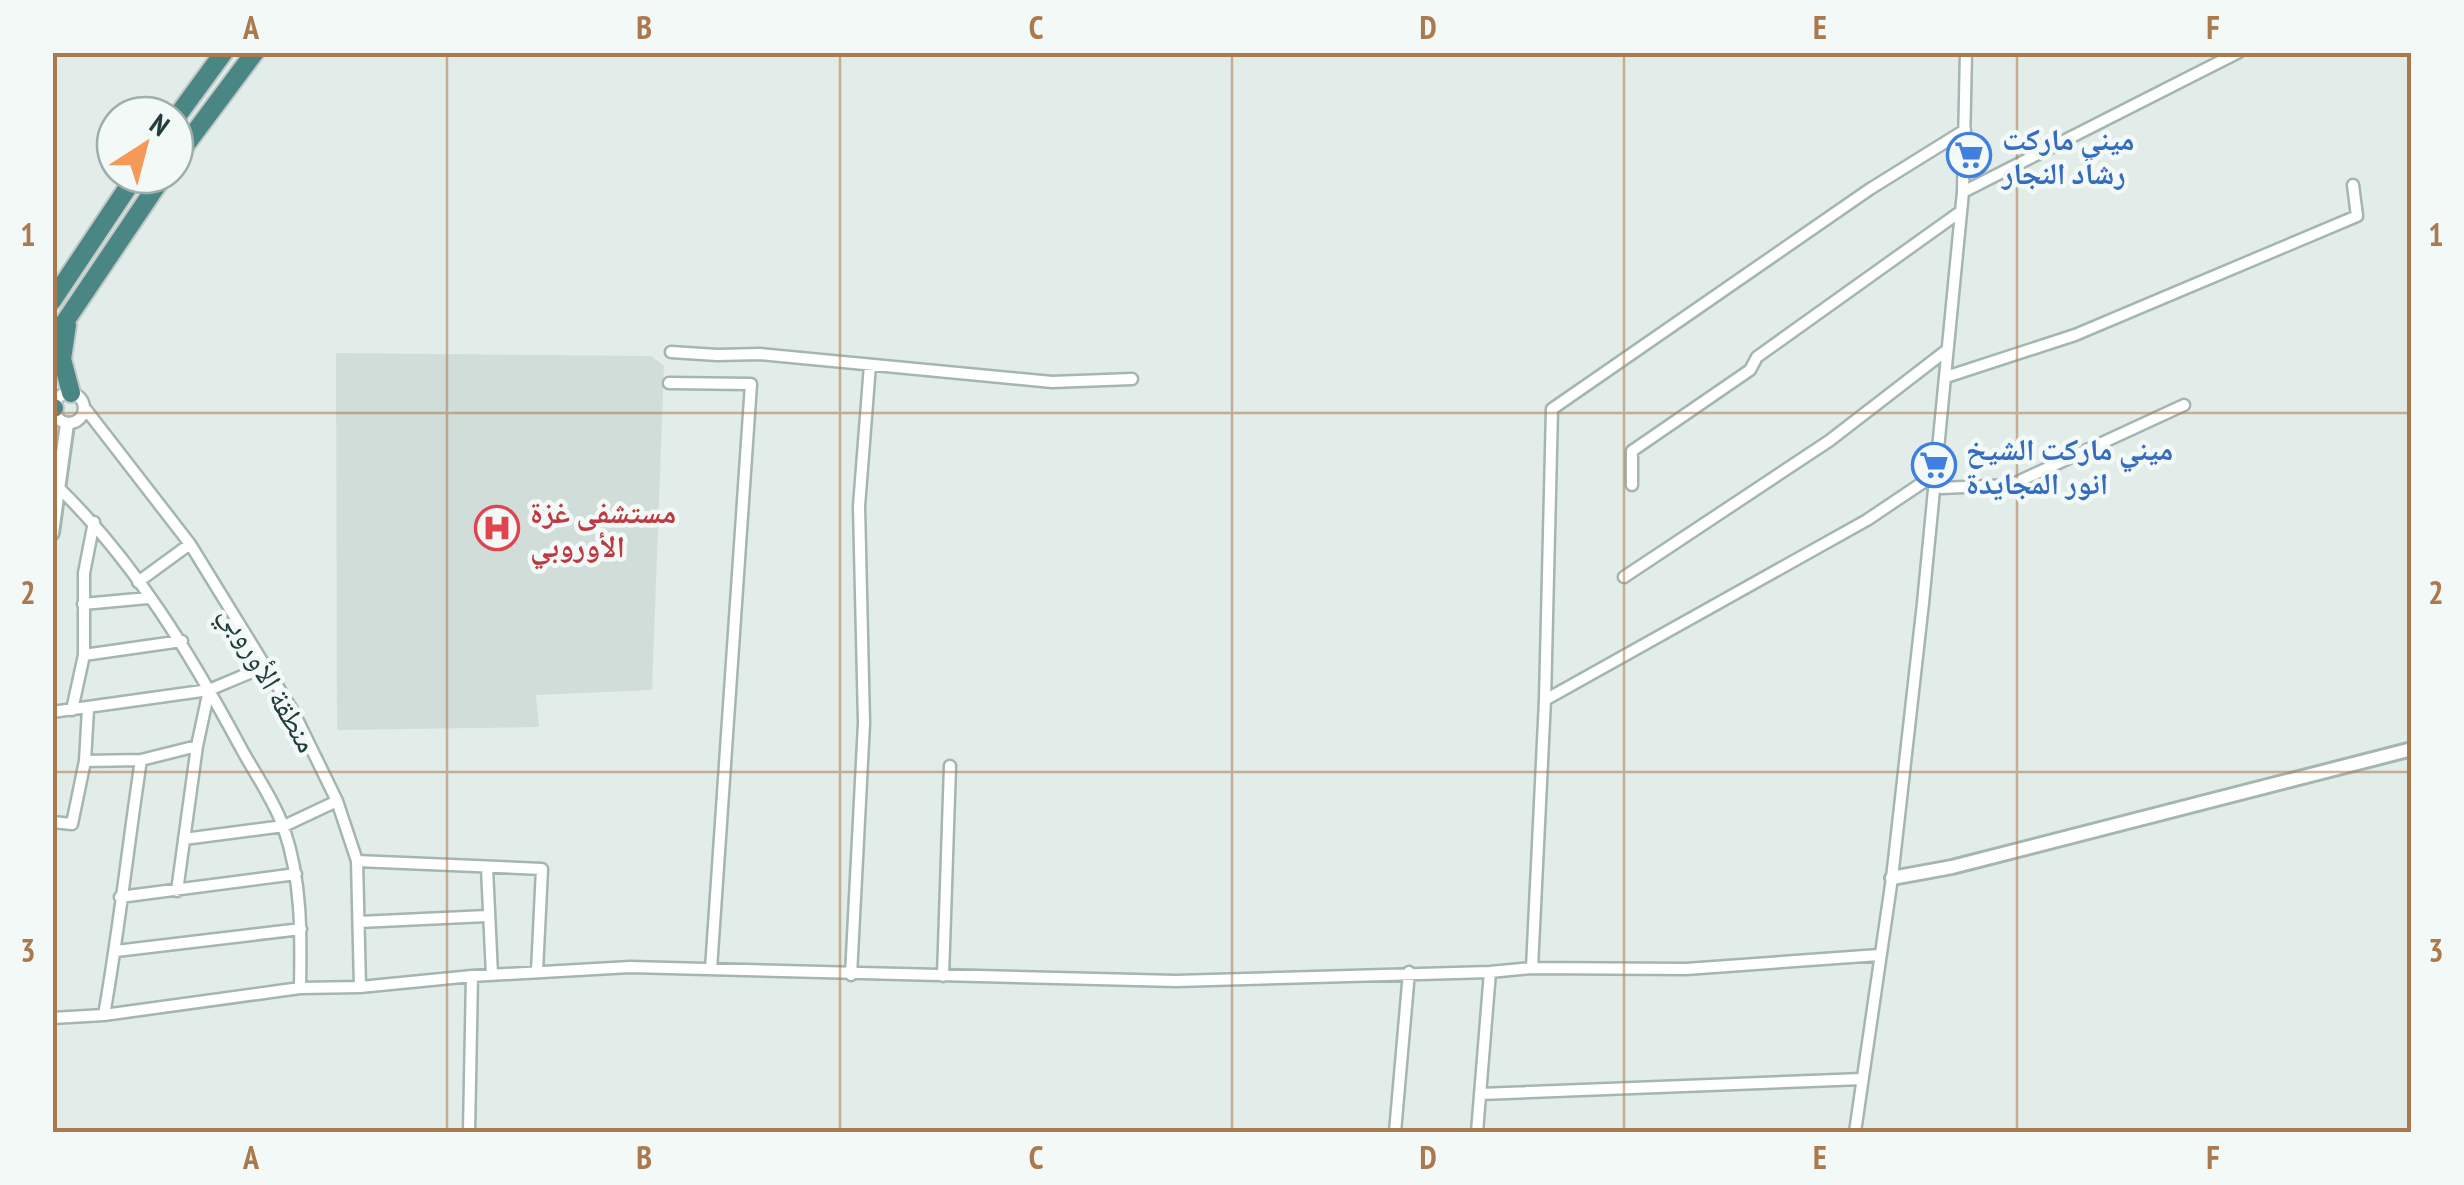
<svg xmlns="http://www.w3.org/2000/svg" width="2464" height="1185" viewBox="0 0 2464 1185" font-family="'PT Sans Narrow','Noto Naskh Arabic',sans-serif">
<rect width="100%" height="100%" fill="#e2edea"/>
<!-- built -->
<path fill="#d0ddd9" d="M336,353L651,356L664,366L652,690L536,695L539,727L337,730Z"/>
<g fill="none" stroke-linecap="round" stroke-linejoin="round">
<defs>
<path id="minor" d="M1963,192L2239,52
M671,352L717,355L760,354L1052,382L1132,379
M1946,377L2075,335L2357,216L2353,185
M669,383L751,384L711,969
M54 408a15 15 0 1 1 30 0a15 15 0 1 1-30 0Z
M84,407L190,544L294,713L337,801L357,861L360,987
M1632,485V451L1750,370L1757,357L1960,212
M58,487C135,562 191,655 241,748C255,774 275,802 284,829C302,881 301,935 300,988
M1624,577L1829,441L1947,350
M138,582L190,544
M83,604L148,598
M84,655L182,641
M1545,700L1867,520L1934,475L1941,488L2011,485L2184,405
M72,710L84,655V573L94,522
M52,712L209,690
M141,760L197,746
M85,761L141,760C128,845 119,931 104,1015
M52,822L72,824L85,761L88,709
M184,839L284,826L337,801
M357,861L542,869L537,971
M487,868L492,975
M177,891L197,746L209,690L266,666
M120,897L296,874
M359,922L487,916
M116,951L301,929
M1532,968L1545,700L1552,409L1870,189L1965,130
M851,975L864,723L859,506L870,365
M943,976L950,766
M52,1018L104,1015L300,988L360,987L472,976L630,967L1176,981L1490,972L1532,968L1686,969L1879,955
M1480,1094L1862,1079
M469,1132L472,976
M1395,1132L1409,972
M1477,1132L1490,972
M1855,1132L1892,878L1923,603L1963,192L1966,52"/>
<path id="tertiary" d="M52,533L67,424
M1892,878L1952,867L2412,749"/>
<path id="trunk" d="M175,119L224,52
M175,159L255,52
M52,301L136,175
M67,325L62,359L71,393
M52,341L164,175
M52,407L54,408"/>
</defs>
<!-- minor casing -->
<use href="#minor" stroke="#a5b5b2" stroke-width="15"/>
<!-- tertiary casing -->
<use href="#tertiary" stroke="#a5b5b2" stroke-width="18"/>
<!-- trunk casing -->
<use href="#trunk" stroke="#c1c9c8" stroke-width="22"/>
<!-- minor -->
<use href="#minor" stroke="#fff" stroke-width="10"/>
<!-- tertiary -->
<use href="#tertiary" stroke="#fff" stroke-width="12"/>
<!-- trunk -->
<use href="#trunk" stroke="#4a8784" stroke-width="18"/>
</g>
<!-- grid -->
<path fill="none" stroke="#ab794e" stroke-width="2.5" stroke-opacity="0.55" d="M447,52V1132M840,52V1132M1232,52V1132M1624,52V1132M2017,52V1132M52,413H2412M52,772H2412"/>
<!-- icons -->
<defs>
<symbol id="supermarket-ring" viewBox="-11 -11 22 22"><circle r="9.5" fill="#f3f9f7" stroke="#3f7fe0" stroke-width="1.5"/><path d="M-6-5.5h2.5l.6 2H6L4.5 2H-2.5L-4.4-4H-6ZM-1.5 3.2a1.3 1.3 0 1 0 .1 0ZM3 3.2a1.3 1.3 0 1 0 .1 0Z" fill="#3f7fe0"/></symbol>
<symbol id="hospital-ring" viewBox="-11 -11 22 22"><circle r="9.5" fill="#f3f9f7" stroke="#e0444e" stroke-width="1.5"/><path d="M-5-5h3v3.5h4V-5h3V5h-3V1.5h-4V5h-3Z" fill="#e0444e"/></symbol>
</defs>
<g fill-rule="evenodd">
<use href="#supermarket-ring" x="1944" y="130" width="50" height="50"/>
<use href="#supermarket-ring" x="1909" y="440" width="50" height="50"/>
<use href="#hospital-ring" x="472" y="503" width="50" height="50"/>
</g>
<g text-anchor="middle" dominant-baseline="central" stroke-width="9" stroke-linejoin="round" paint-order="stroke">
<!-- shop labels -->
<g font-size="30" font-weight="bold" fill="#366cbe" stroke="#f3f9f7" text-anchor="start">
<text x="2002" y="138">ميني ماركت<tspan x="2002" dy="34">رشاد النجار</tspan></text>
<text x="1966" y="448">ميني ماركت الشيخ<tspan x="1966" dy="34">انور المجايدة</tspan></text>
</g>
<!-- health labels -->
<g font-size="30" font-weight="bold" fill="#be3a42" stroke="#f3f9f7" text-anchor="start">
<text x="530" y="511">مستشفى غزة<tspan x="530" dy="34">الأوروبي</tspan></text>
</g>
<!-- street labels -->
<g font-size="30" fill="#223e3c" stroke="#f3f9f7">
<text transform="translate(270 678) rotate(60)">منطقة الأوروبي</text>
</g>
</g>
<!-- border -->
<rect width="2464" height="1185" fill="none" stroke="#f3f9f7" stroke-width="110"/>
<!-- north arrow -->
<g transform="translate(145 145) rotate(36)"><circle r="48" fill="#f3f9f7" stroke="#9faeac" stroke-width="2.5"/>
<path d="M0-8L18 38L0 25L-18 38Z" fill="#f59958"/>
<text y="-15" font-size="28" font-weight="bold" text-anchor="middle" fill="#223e3c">N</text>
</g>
<rect x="55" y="55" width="2354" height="1075" fill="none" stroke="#ab794e" stroke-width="4"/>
<g font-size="32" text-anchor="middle" font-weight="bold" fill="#ab794e">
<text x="251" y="39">A</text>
<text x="644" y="39">B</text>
<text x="1036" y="39">C</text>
<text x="1428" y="39">D</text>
<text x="1820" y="39">E</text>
<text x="2213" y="39">F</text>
<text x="28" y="246">1</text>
<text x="2436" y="246">1</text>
<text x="28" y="604">2</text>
<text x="2436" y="604">2</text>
<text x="28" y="962">3</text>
<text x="2436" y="962">3</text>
<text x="251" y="1169">A</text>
<text x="644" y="1169">B</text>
<text x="1036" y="1169">C</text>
<text x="1428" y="1169">D</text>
<text x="1820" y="1169">E</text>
<text x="2213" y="1169">F</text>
</g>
</svg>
